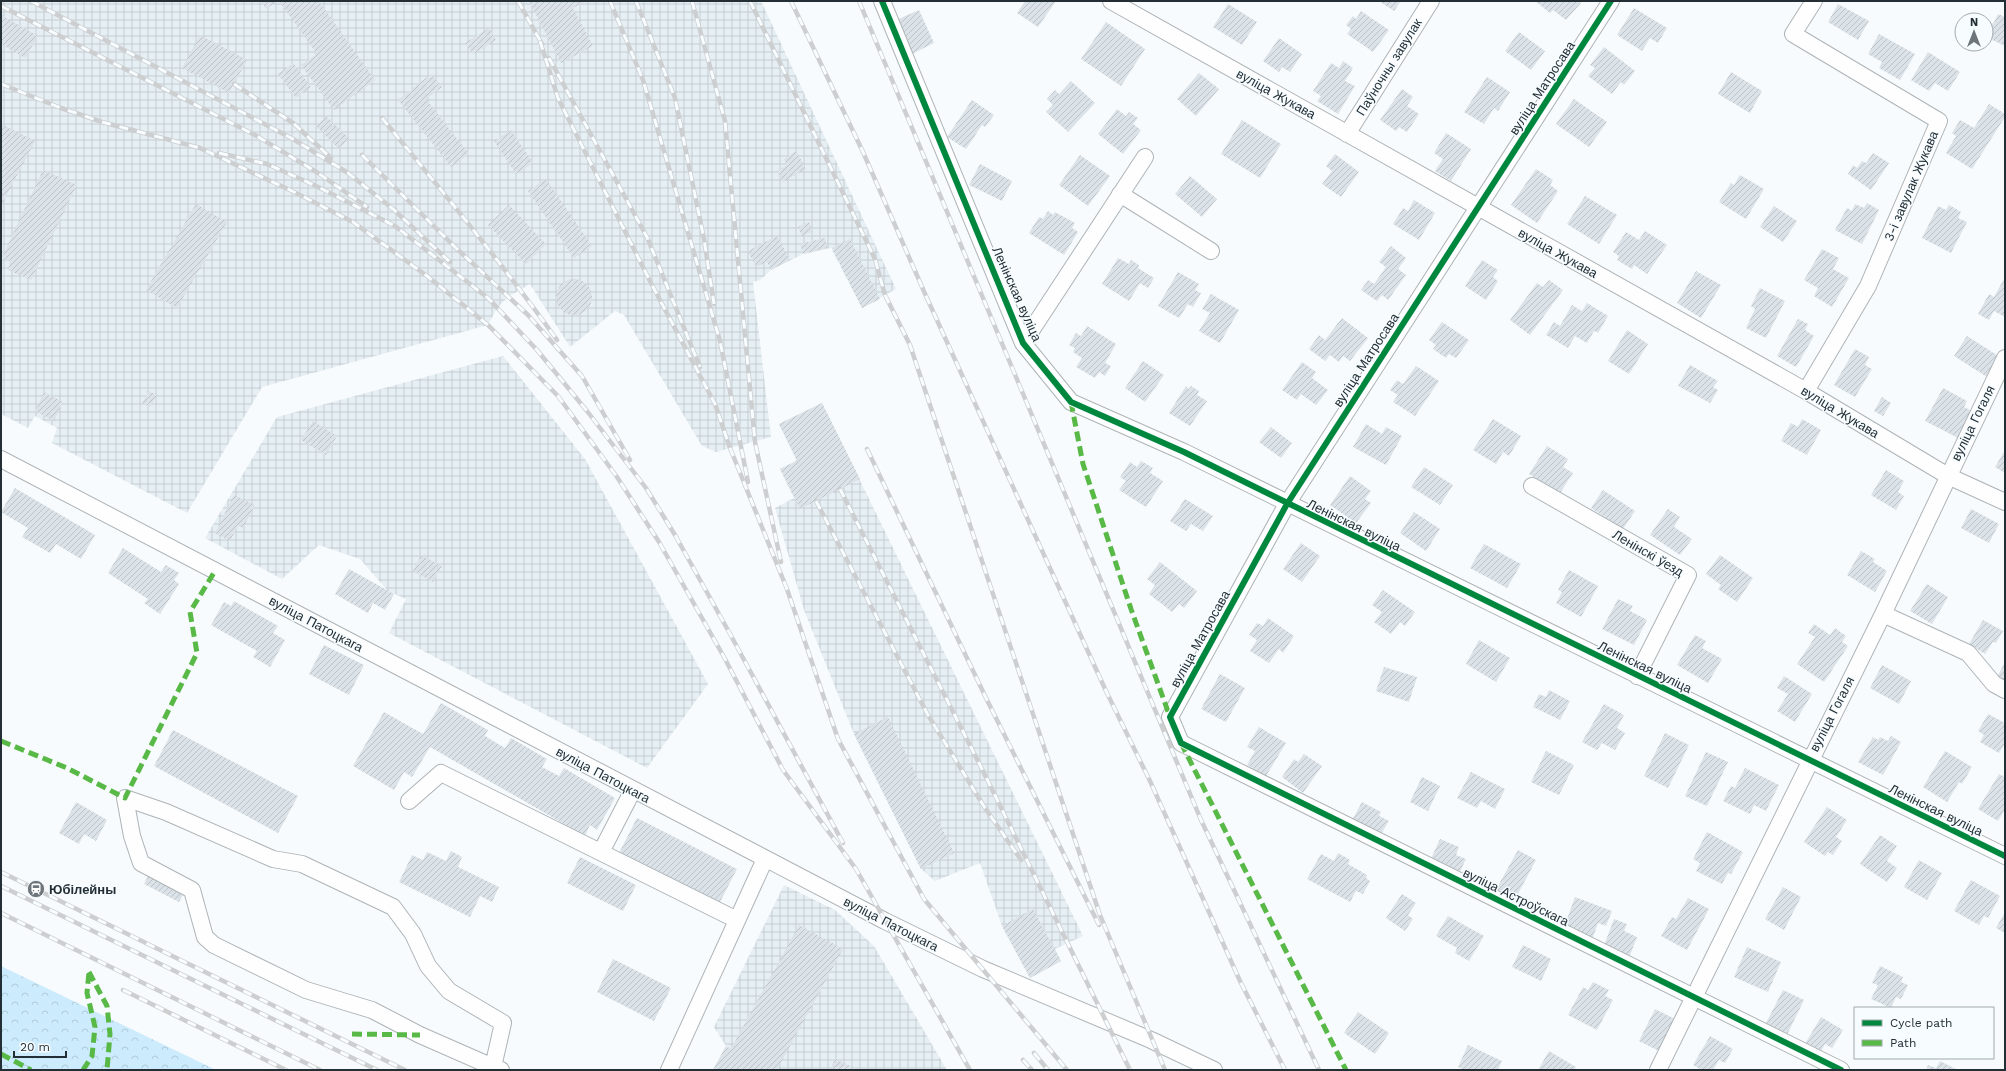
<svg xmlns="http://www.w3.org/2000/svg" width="2006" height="1071" viewBox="0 0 2006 1071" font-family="'Work Sans',sans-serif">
<defs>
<pattern id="industrial-grid" width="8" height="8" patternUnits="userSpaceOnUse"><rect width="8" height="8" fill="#e6eff4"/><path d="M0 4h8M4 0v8" fill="none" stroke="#c5cdd2"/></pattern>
<pattern id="forest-crowns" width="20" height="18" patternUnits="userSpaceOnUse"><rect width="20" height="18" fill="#ccebfc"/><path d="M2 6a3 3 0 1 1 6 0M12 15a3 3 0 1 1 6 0" fill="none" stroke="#afcad9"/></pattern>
<pattern id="building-hatch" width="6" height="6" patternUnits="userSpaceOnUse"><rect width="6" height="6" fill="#dce3e8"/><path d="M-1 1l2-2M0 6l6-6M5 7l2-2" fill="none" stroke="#bdc3c8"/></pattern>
</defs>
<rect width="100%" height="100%" fill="#f8fbfd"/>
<!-- industrial -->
<path fill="url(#industrial-grid)" d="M1,1H761L896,289L862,308L831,248L803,254L771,270L760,280L753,282L771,437L716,452L702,446L624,315L615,311L570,347L530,284L508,297L497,308L488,325L262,387L187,513L52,443L57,428L35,416L28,428L1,414Z
M503,356L585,459L708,684L647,768L389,633L406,599L388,591L360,559L319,545L282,579L205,538L277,417Z
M822,403L1083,936L1055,949L1061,961L1030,978L1002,926L980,863L935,881L921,869L854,734L804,610L775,508L794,498L780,469L797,460L779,424Z
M784,885L835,910L874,946L947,1070H713L726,1046L714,1027Z"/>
<!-- forest -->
<path fill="url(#forest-crowns)" d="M1,966L216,1070H1Z"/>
<!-- building -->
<path fill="url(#building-hatch)" d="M261,1H277L266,9Z
M279,1H319L375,80L334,110L301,65L317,54Z
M529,1H586L573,8L593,46L561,63Z
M1025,1H1056L1038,27L1017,13Z
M1379,1H1401L1394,11Z
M1535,1H1579L1581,3L1566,20L1553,10L1550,13Z
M1228,4L1257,22L1242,45L1213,27Z
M1838,4L1869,21L1858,40L1828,22Z
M1634,8L1667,28L1658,43L1650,38L1642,51L1617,35Z
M919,10L934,43L910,55L894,21Z
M1361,11L1389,30L1373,52L1347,34L1351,29L1346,25L1353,16L1356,19Z
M1998,14L2005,17V46L1986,37V26L1988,21L1993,24Z
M1,15L38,36L25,58L1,44Z
M1106,22L1145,49L1121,86L1081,59Z
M489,28L496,40L473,54L465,43Z
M1519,32L1545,51L1531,70L1505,51Z
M1879,34L1915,54L1900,80L1879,68L1882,62L1868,54Z
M200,35L247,60L229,93L182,68Z
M1279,38L1302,54L1290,72L1282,67L1279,72L1263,61Z
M1604,47L1635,71L1624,85L1621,82L1612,94L1588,76L1595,68L1590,65Z
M1928,52L1960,72L1948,91L1935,83L1929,91L1911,80Z
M1343,61L1353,68L1345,81L1355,86L1338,114L1317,101L1321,96L1313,91L1331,63L1339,68Z
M293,63L311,87L296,98L278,74Z
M1731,72L1762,91L1750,113L1718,94Z
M1199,73L1219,89L1196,116L1177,99Z
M431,74L442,87L426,99L469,154L451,167L398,100Z
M1487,77L1510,92L1498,111L1494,108L1484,124L1464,112Z
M1071,81L1095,103L1068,132L1046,112L1053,105L1047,99L1055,90L1059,94Z
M1402,89L1413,97L1407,106L1419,114L1407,132L1399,127L1396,131L1380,120Z
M1574,99L1607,122L1589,147L1556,124Z
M972,100L994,115L985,127L982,125L966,149L947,137Z
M1989,104L2005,114V117L1972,169L1946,153L1956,136L1952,133L1960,120L1974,128Z
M1117,109L1126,116L1129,112L1138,118L1133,124L1141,130L1123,154L1098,134Z
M326,116L349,138L339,149L316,126Z
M1242,120L1281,144L1260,178L1221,154Z
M1,124L35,141L1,206Z
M511,130L533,163L516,174L494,141Z
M1446,133L1471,149L1451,181L1435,171L1443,159L1434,153Z
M796,151L806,169L783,182L777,171L787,165L784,159Z
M1873,153L1889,163L1871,190L1848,174L1853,165L1857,168L1862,161L1866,163Z
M1335,154L1359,172L1341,197L1322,184L1332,171L1326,166Z
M1080,155L1110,176L1088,206L1059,185Z
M980,164L1012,181L1002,201L969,185Z
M1536,169L1553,180L1550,185L1558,191L1537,223L1511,205Z
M43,170L77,185L31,280L8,270L10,261L2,257Z
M1740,175L1764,189L1746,219L1719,202L1731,183L1734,185Z
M1190,176L1217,199L1202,217L1175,194Z
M546,179L592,246L574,258L528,191Z
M1585,196L1617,215L1599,244L1567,224Z
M1414,200L1435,213L1419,240L1393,224L1403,208L1408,211Z
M1867,203L1879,210L1862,244L1835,230L1847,208L1852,211L1855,204L1864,208Z
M196,204L227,222L177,308L146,290Z
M509,205L546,244L526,264L488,225Z
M1949,205L1961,212L1958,218L1967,222L1951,253L1922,238L1938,206L1946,210Z
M1774,206L1797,221L1783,242L1760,227Z
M1048,211L1053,215L1055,212L1075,223L1072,228L1078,232L1064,255L1029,233L1039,217L1043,219Z
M809,222L813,231L802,236L798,227Z
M1645,231L1667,245L1647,274L1634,265L1632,269L1617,260L1619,256L1613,252L1626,232L1639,240Z
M777,236L790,260L771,270L767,262L756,267L748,251Z
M825,238L828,248L803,254L800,244Z
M850,239L880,299L862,308L832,248Z
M1391,246L1406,258L1398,269L1406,275L1388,300L1382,295L1377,301L1361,290L1368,280L1374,284L1386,267L1379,262Z
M1822,249L1839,258L1833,269L1849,278L1832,307L1814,296L1818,288L1804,280Z
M1118,258L1129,264L1131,260L1139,265L1138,268L1154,278L1148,288L1140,283L1129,301L1102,284Z
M1482,260L1498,270L1493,277L1498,281L1486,300L1465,286Z
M1696,271L1721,285L1701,318L1677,303Z
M1178,272L1199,284L1195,290L1201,293L1193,307L1188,304L1179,318L1158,306Z
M2005,277V317L1994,311L1989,320L1978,314L1989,294L1994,297Z
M556 297a18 18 0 1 1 36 0a18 18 0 1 1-36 0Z
M1549,280L1563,290L1530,335L1510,320L1537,283L1543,287Z
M1760,288L1785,301L1766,338L1746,328L1755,309L1751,306Z
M1211,294L1239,310L1220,343L1199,331L1210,313L1202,309Z
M1587,303L1608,316L1598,333L1594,331L1587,343L1575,336L1568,348L1546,335L1554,322L1560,326L1572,305L1582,311Z
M1342,318L1368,338L1350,361L1343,356L1339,362L1330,355L1325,361L1309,349L1319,335L1325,340Z
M1798,319L1808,324L1805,330L1814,336L1796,367L1777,356Z
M1442,322L1469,340L1456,358L1449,354L1446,358L1433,349L1436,345L1429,340Z
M1087,326L1116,344L1105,363L1111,366L1105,376L1099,372L1095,378L1076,367L1082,358L1073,352L1075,348L1069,345L1076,333L1081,336Z
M1627,330L1648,344L1629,374L1608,361Z
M1967,336L2000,357L1987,377L1954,356Z
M1855,349L1869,357L1865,365L1872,369L1855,397L1834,385Z
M1143,361L1164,375L1145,402L1125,388Z
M1302,362L1316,372L1312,378L1328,390L1316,405L1301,394L1297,400L1282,390Z
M1690,365L1718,381L1713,387L1718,390L1710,403L1678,386Z
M1416,366L1439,381L1415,416L1393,402L1398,395L1390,390L1397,380L1403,384Z
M1186,386L1189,389L1191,386L1199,391L1197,395L1207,401L1190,426L1169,413Z
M1943,388L1967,401L1964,407L1972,411L1958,438L1925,421Z
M149,391L157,395L150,407L142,403Z
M44,392L63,402L54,421L35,411Z
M1882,397L1891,403L1883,416L1874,411Z
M822,403L860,479L800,509L780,469L797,461L779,424Z
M1493,419L1521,436L1509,456L1503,452L1496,464L1473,450Z
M1802,419L1821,430L1807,455L1781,441L1791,423L1798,427Z
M313,421L337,436L326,455L301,440Z
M1366,424L1382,434L1386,427L1402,436L1386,465L1353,447Z
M1271,427L1292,443L1281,458L1259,442Z
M1547,446L1568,459L1563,467L1573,473L1560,493L1529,474Z
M2005,450V473L1995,467Z
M1141,461L1153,468L1150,473L1163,481L1146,507L1119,490L1126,481L1120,477L1130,462L1137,467Z
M1424,467L1453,485L1440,505L1411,487Z
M1886,470L1904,481L1898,492L1904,496L1896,510L1871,495Z
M1350,476L1371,491L1365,499L1371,503L1356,523L1330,505Z
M15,488L95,535L81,559L56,544L50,553L22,537L28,528L1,512Z
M1603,490L1635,511L1623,529L1591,508Z
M234,495L255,505L243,528L238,526L230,541L215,533Z
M1185,499L1213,516L1203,531L1191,524L1186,531L1170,521Z
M1668,509L1680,517L1674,527L1692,539L1680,555L1650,535Z
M1971,509L1999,524L1989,543L1961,528Z
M1414,512L1440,529L1426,551L1400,533Z
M1301,543L1320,556L1302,582L1283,569Z
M1484,544L1521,564L1507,588L1470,568Z
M123,548L161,572L166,565L179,573L174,580L179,584L160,614L144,603L148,599L108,573Z
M1861,551L1875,559L1873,562L1887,571L1875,592L1847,575Z
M421,555L442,566L433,582L413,571Z
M1720,555L1753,578L1737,602L1718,589L1721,585L1706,574Z
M1160,562L1197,591L1184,608L1179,604L1172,612L1149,594L1155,585L1147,579Z
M349,569L394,594L385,610L373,603L368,613L335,594Z
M1569,570L1598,586L1581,617L1556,603L1562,592L1558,590Z
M1927,584L1948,597L1932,624L1910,611Z
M1383,590L1415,612L1405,626L1400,622L1391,634L1374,622L1382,612L1372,605Z
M1618,599L1633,606L1630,611L1647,620L1634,645L1602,629Z
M234,601L278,626L273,633L285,640L270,667L253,657L257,651L211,625L224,602L231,606Z
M1268,618L1294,636L1283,653L1279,649L1269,663L1250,651L1257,640L1249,635L1257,623L1263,626Z
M1983,620L2003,631L1996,643L1993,642L1985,654L1969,644Z
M1814,624L1830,635L1835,628L1846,636L1842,642L1848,646L1824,682L1797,664L1815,637L1808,633Z
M1695,635L1706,641L1702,648L1722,659L1708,683L1677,665Z
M1479,640L1510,658L1496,682L1466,664Z
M324,645L364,665L349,695L309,674Z
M2005,662V684L1996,679Z
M1882,665L1911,681L1899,704L1870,688Z
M1384,667L1417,677L1409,702L1376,691Z
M1220,674L1245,688L1226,722L1201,709Z
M1784,676L1812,694L1795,722L1777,711L1788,694L1777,688Z
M1549,690L1570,701L1560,720L1533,707L1539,694L1546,697Z
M441,703L488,730L485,736L505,748L511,738L547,759L542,767L559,776L564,768L615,798L597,830L590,825L585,836L430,747L412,777L404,772L394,790L353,766L384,712L423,734Z
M1604,704L1624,715L1617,728L1625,733L1615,750L1602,743L1597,750L1582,742Z
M1988,714L2005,723V746L2004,745L1999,753L1980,742L1984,735L1978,731Z
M888,717L954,853L921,869L854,734Z
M1259,727L1286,743L1266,776L1247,765L1255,751L1247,747Z
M173,730L298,796L278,833L154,766Z
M1665,733L1689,745L1668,788L1644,776Z
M1891,736L1901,742L1883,775L1858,762L1873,737L1878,740L1880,737L1888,741Z
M1546,751L1574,765L1559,795L1531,782Z
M1945,751L1972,767L1962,784L1959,782L1947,802L1923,787Z
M1706,752L1728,762L1707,806L1685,796Z
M1304,754L1322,766L1303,793L1282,777L1294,759L1298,762Z
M1745,768L1779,785L1766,811L1754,805L1750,814L1723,801L1731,786L1735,788Z
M1471,772L1505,789L1495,809L1481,801L1477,808L1457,798Z
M1999,774L2005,777V809L1998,821L1978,809Z
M1422,777L1440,786L1428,811L1410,802Z
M76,802L107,820L96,841L84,834L79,844L59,833Z
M1362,802L1381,812L1379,816L1389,821L1379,837L1351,822Z
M1827,807L1847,820L1836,837L1842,841L1833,855L1828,852L1825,856L1804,842Z
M637,818L737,869L719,904L619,853Z
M1707,832L1743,852L1731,874L1728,873L1722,884L1696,871L1700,863L1693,859Z
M1880,835L1897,846L1887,861L1897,868L1887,882L1860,864Z
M1440,839L1459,847L1456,855L1466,859L1458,876L1429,863Z
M1518,850L1536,860L1512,905L1493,895Z
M451,851L462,857L458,867L499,887L492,902L480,896L470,917L399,882L412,855L423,860L427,852L446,861Z
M1338,853L1350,860L1348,864L1367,875L1366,878L1370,881L1363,894L1356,891L1350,902L1307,879L1321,854L1334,861Z
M580,857L636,885L623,911L567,883Z
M1919,860L1942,873L1927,900L1904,887Z
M150,872L186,889L179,902L144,884Z
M1971,880L2000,896L1988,918L1984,916L1979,925L1954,911Z
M1783,887L1801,897L1784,930L1765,919Z
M1402,894L1416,903L1408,915L1413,919L1405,931L1386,918Z
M1575,897L1612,911L1606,926L1598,923L1592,940L1563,930Z
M1688,898L1709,909L1687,950L1661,936L1672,917L1676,919Z
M1033,909L1061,961L1030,978L1002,926Z
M2005,912V933L1996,928Z
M1448,916L1484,936L1469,961L1455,953L1457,948L1436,936Z
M1614,919L1627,924L1624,931L1637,937L1629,958L1603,948Z
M799,925L843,949L778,1068L782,1070H713L726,1046L731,1049Z
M1523,945L1551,959L1541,981L1512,967Z
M1747,947L1781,962L1768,992L1734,977Z
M613,959L671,988L654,1021L597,992Z
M1880,966L1903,977L1901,982L1908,985L1901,999L1896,997L1891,1008L1871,999L1878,985L1872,983Z
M1593,982L1609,990L1605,996L1613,1000L1597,1030L1568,1015L1583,987L1588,990Z
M1783,990L1804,1000L1787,1035L1765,1025Z
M1655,1009L1675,1019L1659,1051L1639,1041Z
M1358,1012L1389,1033L1375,1054L1344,1033Z
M1821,1017L1843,1030L1832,1048L1825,1044L1820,1053L1805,1044Z
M1710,1036L1733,1049L1725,1063L1719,1060L1713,1070H1702L1693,1065Z
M1468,1045L1502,1061L1498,1070H1464L1458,1067Z
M1549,1051L1576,1067L1574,1070H1538Z
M835,1059L859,1070H830Z
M1940,1061L1958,1070H1926L1928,1065L1936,1068Z"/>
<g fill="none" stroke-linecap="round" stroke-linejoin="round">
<defs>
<path id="street" d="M882,1L1023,343L1071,402L1184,452L2005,856
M1111,1L1806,391L1948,476L2005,502
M1611,1L1287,504L1170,717L1181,743L1841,1070
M1347,134L1431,1
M1120,194L1211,251
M1023,343L1145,157
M1806,391L1868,286L1939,121L1793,34L1814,1
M1,459L885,921L983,969L1151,1040L1214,1070
M1532,486L1688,575L1637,676
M1883,614L1968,653L1994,684L2005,690
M409,801L441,773L737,920
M601,852L633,790
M493,1067L503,1023L449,991L428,966L413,934L393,907L302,864L273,859L166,812L125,798L132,836L141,863L192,890L205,937L214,945L306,990L372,1010L420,1035L493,1067L501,1070
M669,1070L765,859
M1658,1070L1883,614L2005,358"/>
</defs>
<!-- street casing -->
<use href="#street" stroke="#adb4b7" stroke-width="18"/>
<!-- street -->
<use href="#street" stroke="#fefeff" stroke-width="16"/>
<defs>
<path id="rail" d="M31,1L293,139L348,173L393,209L450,262
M518,1L542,44
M610,1L643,80L720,341L748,482
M636,1L675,98L704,239L714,304
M692,1L725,121L755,442L781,562
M750,1L875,259L885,295L910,345L1100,915L1165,1070
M791,1L863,152L926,296L1106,691L1150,781L1240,981L1285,1070
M859,1L1201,820L1319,1070
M1,6L255,135L318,173L367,207
M540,41L558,98L651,283L715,404L730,448L787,589L838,739L924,899L1067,1070
M549,58L647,237L700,367
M1,84L61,108L102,122L200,148L294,192L353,222L427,276L488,325L558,396L617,477L659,542L724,657L783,770L856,869L970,1070
M234,84L293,123L331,158
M382,118C442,191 502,263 557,340
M219,153L267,164L314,185L395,226L488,298L537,350L587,411L646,488L675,535L729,632L843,843
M362,155L455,247L528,315L582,376L630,460
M867,449L987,700L1099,925
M840,489L982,769L1130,1070
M816,501L928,715L985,808L1021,860
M1,872L405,1070
M1,886L377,1070
M1,913L320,1070
M123,990L286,1070
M1034,1053L1048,1070
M1023,1060L1032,1070"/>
</defs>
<!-- rail casing -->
<use href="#rail" stroke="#cdcecf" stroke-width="4.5"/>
<!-- rail -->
<use href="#rail" stroke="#f6fcff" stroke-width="3" stroke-dasharray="9" stroke-linecap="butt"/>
<!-- quiet -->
<path stroke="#58b947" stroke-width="5" stroke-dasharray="10 5" stroke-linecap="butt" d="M1071,402L1083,464L1131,609L1170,717
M1,741L67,768L125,798L197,653L190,612L215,571
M1181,743L1346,1070
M89,972L107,1006L110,1034L107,1070
M352,1034L420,1035
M1,1054L31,1070
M83,1070L92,1056L95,1027L87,993L89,972"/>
<defs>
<path id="cycleway" d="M882,1L1023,343L1071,402L1184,452L2005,856
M1611,1L1287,504L1170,717L1181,743L1841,1070"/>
</defs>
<!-- cycleway casing -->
<use href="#cycleway" stroke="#f6fcff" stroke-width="8"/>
<!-- cycleway -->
<use href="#cycleway" stroke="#00873e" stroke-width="6"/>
</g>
<!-- icons -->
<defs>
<symbol id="station-disc" viewBox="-11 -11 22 22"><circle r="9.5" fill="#6e767b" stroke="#f6fcff"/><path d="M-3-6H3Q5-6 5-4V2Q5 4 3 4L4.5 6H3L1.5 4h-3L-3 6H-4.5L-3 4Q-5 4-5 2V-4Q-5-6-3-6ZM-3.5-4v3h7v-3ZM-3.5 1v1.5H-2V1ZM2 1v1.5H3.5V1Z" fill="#fff"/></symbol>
</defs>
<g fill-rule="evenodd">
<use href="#station-disc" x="26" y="879" width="20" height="20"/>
</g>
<g text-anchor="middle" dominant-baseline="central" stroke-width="3" stroke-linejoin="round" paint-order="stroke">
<!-- street labels -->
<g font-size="13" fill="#242f35" stroke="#f6fcff">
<text transform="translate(1389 67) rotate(-58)">Паўночны завулак</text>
<text transform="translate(1542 88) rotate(-57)">вуліца Матросава</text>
<text transform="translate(1276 94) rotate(29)">вуліца Жукава</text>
<text transform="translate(1911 186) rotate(-67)">3-і завулак Жукава</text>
<text transform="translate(1558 253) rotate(29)">вуліца Жукава</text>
<text transform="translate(1017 294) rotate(66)">Ленінская вуліца</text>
<text transform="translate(1366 360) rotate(-57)">вуліца Матросава</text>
<text transform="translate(1840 412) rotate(31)">вуліца Жукава</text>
<text transform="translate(1973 423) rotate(-64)">вуліца Гогаля</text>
<text transform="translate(1354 525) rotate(26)">Ленінская вуліца</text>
<text transform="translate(1648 553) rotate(30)">Ленінскі ўезд</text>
<text transform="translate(316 624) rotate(28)">вуліца Патоцкага</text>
<text transform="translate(1200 639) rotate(-61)">вуліца Матросава</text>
<text transform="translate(1645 667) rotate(26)">Ленінская вуліца</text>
<text transform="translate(1832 714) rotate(-63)">вуліца Гогаля</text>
<text transform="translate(603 775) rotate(28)">вуліца Патоцкага</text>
<text transform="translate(1936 810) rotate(26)">Ленінская вуліца</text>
<text transform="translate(1516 897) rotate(26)">вуліца Астроўскага</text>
<text transform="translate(891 924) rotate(27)">вуліца Патоцкага</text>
</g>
<!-- poi labels -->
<g font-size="13" font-weight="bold" fill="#242f35" stroke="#f6fcff" text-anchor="start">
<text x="49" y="889">Юбілейны</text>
</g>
</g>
<!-- border -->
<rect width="2006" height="1071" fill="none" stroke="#242f35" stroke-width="4"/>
<!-- legend -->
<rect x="1854" y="1007" width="140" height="52" fill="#f6fcff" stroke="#a2aaae"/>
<rect x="1862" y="1020" width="20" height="6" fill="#00873e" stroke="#a2aaae"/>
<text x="1890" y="1027" font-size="12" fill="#242f35">Cycle path</text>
<rect x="1862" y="1040" width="20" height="6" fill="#58b947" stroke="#a2aaae"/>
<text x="1890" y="1047" font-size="12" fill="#242f35">Path</text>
<!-- north arrow -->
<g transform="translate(1974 32)"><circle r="19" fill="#f6fcff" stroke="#a2aaae"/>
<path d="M0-3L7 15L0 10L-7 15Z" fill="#6e767b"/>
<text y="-6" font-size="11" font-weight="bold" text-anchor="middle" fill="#242f35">N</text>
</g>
<!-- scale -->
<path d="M14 1051v6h52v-6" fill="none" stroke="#242f35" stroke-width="2"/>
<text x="20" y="1051" font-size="12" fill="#242f35" stroke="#f6fcff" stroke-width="3" paint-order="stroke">20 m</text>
</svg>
